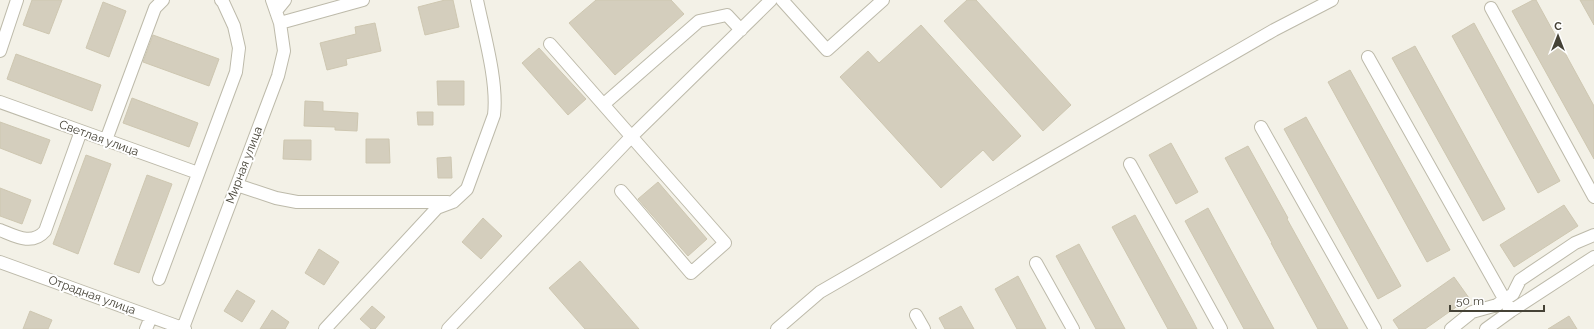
<svg xmlns="http://www.w3.org/2000/svg" width="1594" height="329" viewBox="0 0 1594 329" font-family="Raleway,sans-serif">
<rect width="100%" height="100%" fill="#f3f1e7"/>
<!-- building -->
<path fill="#d4cebd" stroke="#cec7b1" d="M32,0H62L49,34L23,25Z
M445,0H453L459,27L425,35L418,7Z
M596,0H671L684,14L615,75L569,23Z
M967,0H976L1071,105L1043,131L944,21Z
M1533,0H1536L1594,106V159L1512,11Z
M1580,0H1594V25Z
M103,2L126,11L109,57L86,48Z
M375,23L381,51L346,59L347,65L327,70L320,43L356,34L355,27Z
M1474,23L1560,181L1538,193L1452,36Z
M921,25L1021,136L993,161L983,150L941,188L840,77L868,51L879,63Z
M153,35L219,59L209,86L143,62Z
M1415,46L1505,209L1483,221L1392,58Z
M539,48L586,99L568,115L522,63Z
M16,54L101,85L92,111L7,79Z
M1350,70L1450,250L1427,262L1328,82Z
M437,81H464V105H438Z
M132,98L198,123L189,147L123,123Z
M305,101L323,102V111L358,113L357,131L335,130V127L304,126Z
M417,112H433V125H418Z
M1306,117L1401,286L1378,299L1284,129Z
M0,122L50,140L41,164L0,148Z
M366,139H389L390,163H366Z
M284,140H311V160L283,159Z
M1171,143L1198,192L1176,204L1149,155Z
M1248,146L1288,218L1287,219L1348,329H1318L1271,243H1272L1225,158Z
M86,155L111,164L78,254L53,244Z
M451,157L452,178H438L437,158Z
M147,175L172,184L139,273L114,264Z
M658,182L707,239L688,256L638,199Z
M0,188L31,200L22,224L0,216Z
M1564,205L1578,226L1514,267L1500,245Z
M1208,208L1240,267L1274,329H1244L1226,296L1185,221Z
M1135,215L1193,321L1197,329H1168L1112,227Z
M483,218L502,236L481,259L462,242Z
M1079,244L1125,329H1096L1056,256Z
M319,249L339,262L324,285L305,273Z
M580,261L639,329H585L549,288Z
M1018,276L1046,329H1017L995,289Z
M1454,277L1469,298L1425,329H1399L1393,320Z
M237,290L255,301L242,322L224,311Z
M372,306L385,317L375,329H371L360,319Z
M961,306L974,329H945L939,318Z
M272,310L289,322L285,329H260Z
M30,311L52,320L48,329H23Z
M1569,316L1577,329H1548Z"/>
<g fill="none" stroke-linecap="round" stroke-linejoin="round">
<defs>
<path id="minor" d="M782,0L827,50L883,0
M1491,8L1594,197
M276,11L285,0
M280,23L363,0
M550,44L725,243L691,273L621,191
M0,51L17,0
M1368,57L1511,311
M0,102L198,173
M604,104L699,21L727,15L741,30
M1261,127L1375,329
M106,140L155,8L163,0
M1130,164L1221,329
M237,185L276,198L297,202H448
M0,230C15,236 32,246 45,231L81,131
M0,262L185,329
M1036,263L1073,329
M159,279L236,72L239,48L234,26L223,2L221,0
M916,315L924,329
M183,328L278,76L284,51L280,23L272,0
M146,329L151,317
M325,329L437,208L453,202L467,189L494,115C498,82 484,34 477,0
M448,329L632,136L771,0
M777,329L820,292L1274,30L1332,0
M1451,329L1472,312L1497,305L1504,300L1513,294L1520,280L1575,243L1594,235
M1486,329L1511,311L1594,257"/>
</defs>
<!-- minor casing -->
<use href="#minor" stroke="#bdbaaa" stroke-width="14"/>
<!-- minor -->
<use href="#minor" stroke="#fff" stroke-width="12"/>
</g>
<g text-anchor="middle" dominant-baseline="central" stroke-width="4" stroke-linejoin="round" paint-order="stroke">
<!-- street labels -->
<g font-size="12" fill="#454236" stroke="#fff">
<text transform="translate(99 138) rotate(20)">Светлая улица</text>
<text transform="translate(244 165) rotate(-69)">Мирная улица</text>
<text transform="translate(92 295) rotate(20)">Отрадная улица</text>
</g>
</g>
<!-- north arrow -->
<g transform="translate(1558 36)" stroke="#ffffff" stroke-width="3" paint-order="stroke">
<path d="M0-3L7 15L0 10L-7 15Z" fill="#454236"/>
<text y="-6" font-size="11" font-weight="bold" text-anchor="middle" fill="#454236">С</text>
</g>
<!-- scale -->
<path d="M1450 305v6h94v-6" fill="none" stroke="#454236" stroke-width="2"/>
<text x="1456" y="305" font-size="12" fill="#454236" stroke="#ffffff" stroke-width="3" paint-order="stroke">50 m</text>
</svg>
